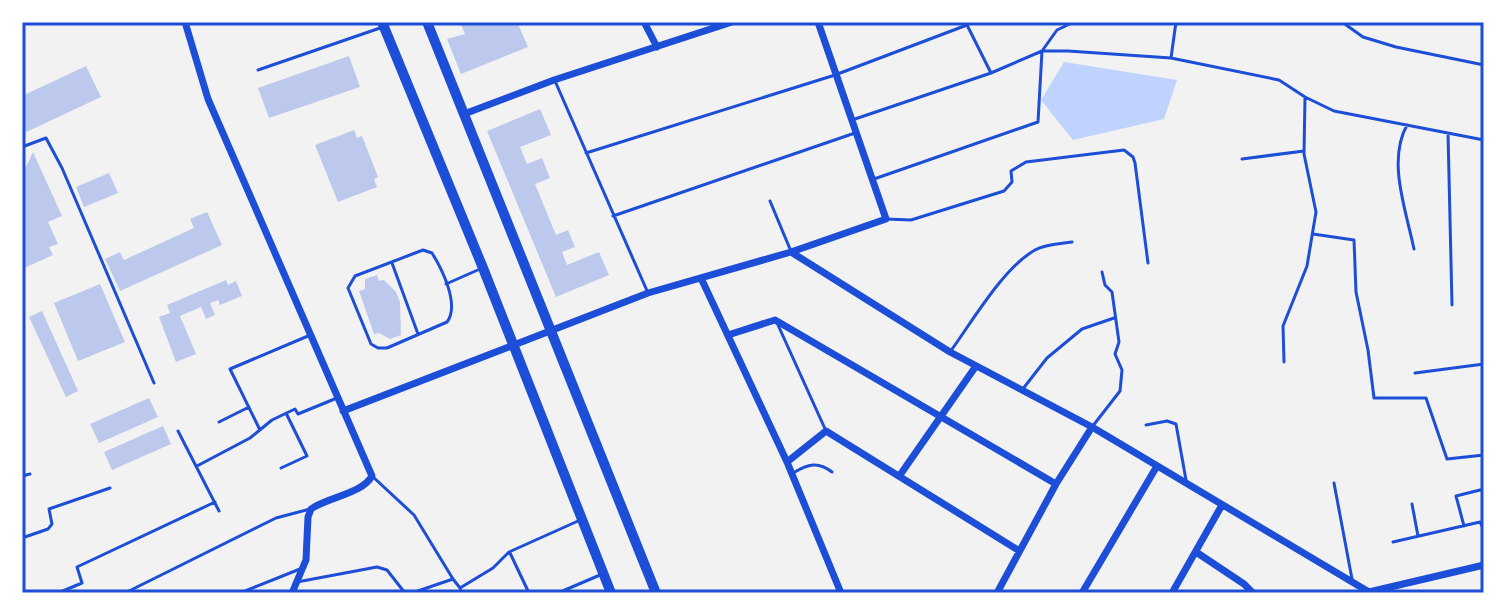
<svg xmlns="http://www.w3.org/2000/svg" width="1506" height="615" viewBox="0 0 1506 615" font-family="Cabin,sans-serif">
<rect width="100%" height="100%" fill="#f2f2f2"/>
<!-- water -->
<path fill="#bfd3fe" d="M1064,62L1177,80L1164,119L1073,140L1041,100Z"/>
<!-- building -->
<path fill="#bdc9ec" d="M460,22H521L518,24L528,47L461,74L447,39L465,34Z
M349,56L360,87L269,118L258,88Z
M86,66L101,97L22,134V96Z
M540,109L551,135L520,147L527,164L542,158L550,178L535,184L556,235L568,230L575,247L562,252L567,265L599,252L609,275L556,297L487,131Z
M354,130L357,138L362,136L378,177L374,179L377,187L338,202L315,145Z
M33,152L62,216L48,222L58,244L49,247L53,255L22,269V175Z
M109,173L118,193L84,207L76,187Z
M207,212L222,245L120,291L105,259L120,252L124,260L194,228L190,219Z
M377,275L379,281L384,280L396,292L400,302L401,335L390,339L379,333L374,334L359,291L365,289V279Z
M226,280L228,285L236,281L242,296L220,305L218,300L210,303L215,315L206,319L201,307L180,316L196,354L176,362L159,317L170,313L167,305Z
M100,284L125,342L78,361L54,303Z
M42,311L78,391L66,397L29,317Z
M149,398L158,417L99,443L90,424Z
M163,426L171,444L112,470L104,452Z"/>
<g fill="none" stroke-linecap="round" stroke-linejoin="round">
<!-- service -->
<path stroke="#1d4ed8" stroke-width="3" d="M1342,22L1363,37L1396,47L1484,65
M1042,51L1057,30L1074,22
M1171,58L1176,22
M258,70L383,27
M555,81L648,293
M855,119L991,73L1042,51H1068L1171,58L1279,80L1305,97L1334,111L1484,140
M1407,125C1387,161 1406,210 1414,249
M1448,133L1452,305
M22,147L46,138L62,168L154,383
M586,153L835,75L967,25L991,73
M1242,159L1304,151
M874,179L1038,122L1042,51
M770,201L790,249
M613,216L855,133
M886,219L911,220L1004,191L1012,182L1011,171L1026,162L1124,150L1133,157L1135,163L1148,263
M1313,234L1354,240L1356,292L1368,350L1374,398H1426L1447,459L1484,455
M423,250L432,253C442,269 460,305 447,322L387,348H378L371,344L348,288L355,276Z
M392,263L418,334
M446,284L480,269
M778,325L826,431
M950,352C972,322 1003,268 1035,250C1046,244 1060,244 1072,242
M1284,362L1283,326L1307,266L1316,212L1304,154L1305,97
M1415,373L1484,364
M1022,390L1047,358L1082,329L1114,318
M219,422L249,407
M1146,425L1167,421L1176,424L1186,480
M1092,427L1120,391L1122,370L1115,354L1119,342L1112,292L1105,285L1102,272
M260,430L230,369L308,336
M178,431L219,511
M197,466L250,438L272,420L295,409L298,414L337,398
M281,468L307,456L286,413
M793,473C808,464 818,461 832,472
M22,476L30,474
M372,476L414,515L453,579
M1334,483L1352,579
M1412,504L1418,536
M1464,526L1456,496L1484,489
M22,538L48,529L52,524L49,509L110,488
M1393,542L1480,522L1484,530
M510,553L529,593
M297,582L377,567L387,570L405,593
M58,593L82,583L77,567L215,502
M125,593L276,518L310,509
M240,593L300,569
M412,593L453,579L460,588
M462,593L460,588L493,568L509,552L578,521
M558,593L600,575"/>
<!-- minor -->
<path stroke="#1d4ed8" stroke-width="7" d="M185,22L208,99L372,476C362,494 328,497 311,509L308,517L306,560L292,593
M644,22L657,47
M464,114L554,80L732,22
M791,252L950,352L1092,427L1369,592
M701,278L787,462L841,593
M728,335L775,320L1056,484
M343,411L648,293L791,252L886,219L818,22
M787,462L826,431L1018,550
M900,475L976,366
M1196,552L1244,584L1253,593
M1369,592L1484,565
M997,593L1056,484L1092,427
M1082,593L1157,466
M1172,593L1222,505"/>
<!-- secondary -->
<path stroke="#1d4ed8" stroke-width="10" d="M382,22L483,268L611,593
M427,22L656,593"/>
</g>
<!-- border -->
<rect width="1506" height="615" fill="none" stroke="#ffffff" stroke-width="48"/>
<rect x="24" y="24" width="1458" height="567" fill="none" stroke="#1d4ed8" stroke-width="3"/>
</svg>
